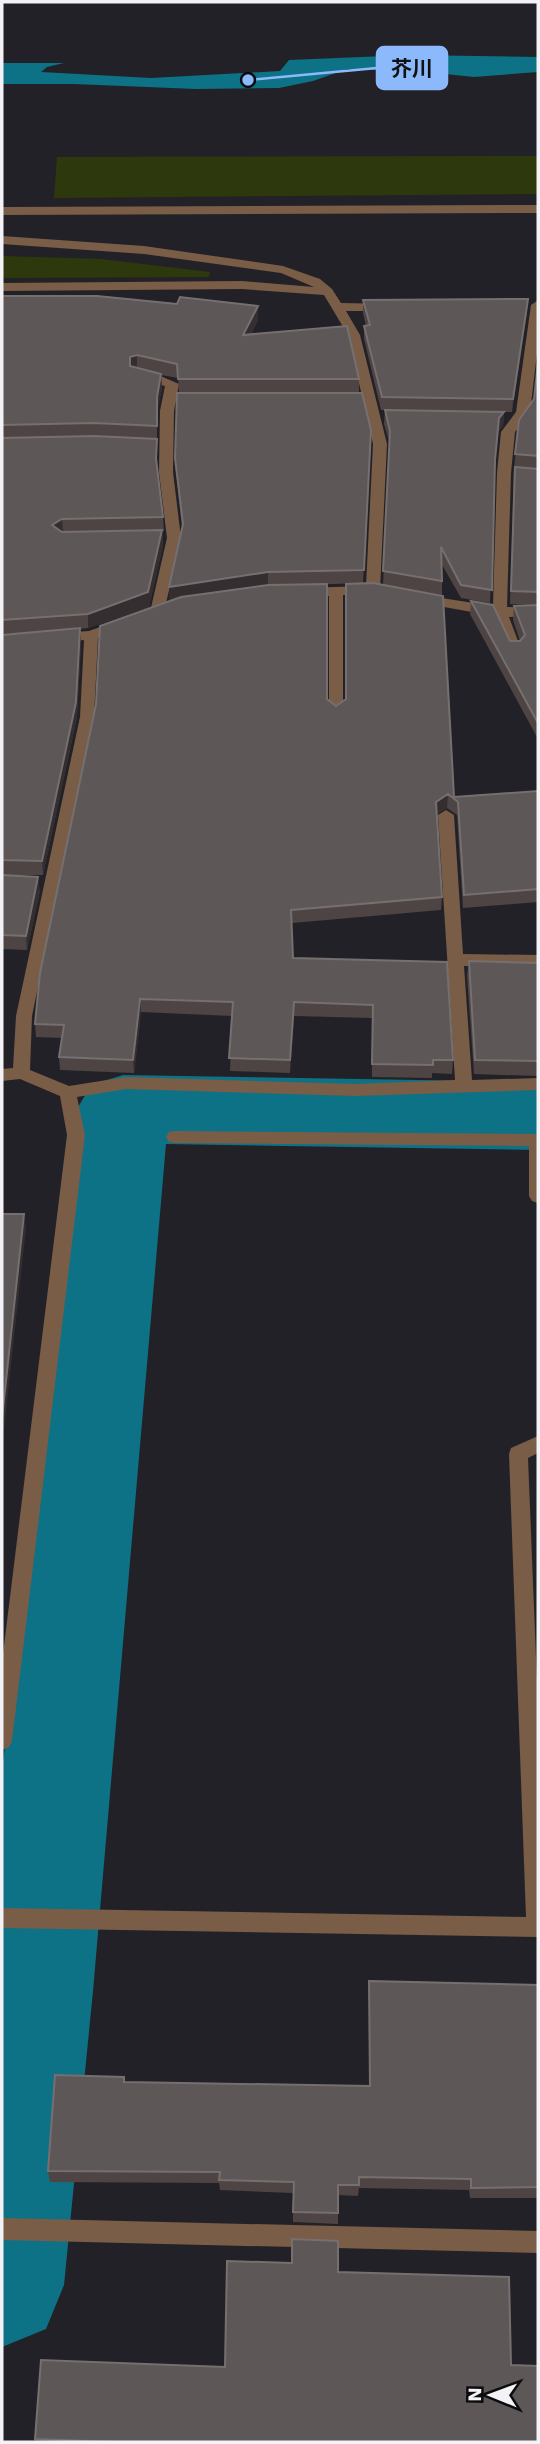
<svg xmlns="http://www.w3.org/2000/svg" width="540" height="2444" viewBox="0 0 540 2444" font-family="'Work Sans','Noto Sans JP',sans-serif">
<rect width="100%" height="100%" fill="#232128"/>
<!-- green -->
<path fill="#2e380d" d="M538,156V194L54,198L57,157Z
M2,256L101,259L210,272L209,277L2,278Z"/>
<!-- water -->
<path fill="#0d7285" d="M410,55L538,57V72L474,77L426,72L347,69L313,81L279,88L196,89L74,84H2V63H64L47,67L41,72L151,78L280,71L289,60Z"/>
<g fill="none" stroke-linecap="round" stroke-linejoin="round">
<!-- river -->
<path fill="#0d7285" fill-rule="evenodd" d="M123,1075L538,1082V1150L166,1144L93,1991L64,2285L46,2329L2,2347V1772L77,1109L91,1085Z"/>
<!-- minor -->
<path fill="#795d47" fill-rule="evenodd" d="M538,205V213L2,215V207Z
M2,236L144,246L283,266L320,279L332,289L341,303L391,304V310L387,311H346L360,335L387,444L380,590L373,594L343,595V712L341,715L336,717L329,712V596H303L296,592L303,588L366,586L373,444L348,335L324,295L242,289L2,291V283L242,281L314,287L281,273L144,254L2,244Z
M537,301L538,345L530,412L515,432L511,473L507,607L538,608V616L509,617L521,649L514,654L507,649L494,616L422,603L415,599L422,595L493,606L497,473L501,432L516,412L531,305Z
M138,372L156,374L179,384L174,411L173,472L181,538L164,612L157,617L150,612L167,538L159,472L160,411L165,386L133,379V373Z
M122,619L127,621L129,624L127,627L98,638L94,717L32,1016L30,1070L69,1086L126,1077L356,1084L455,1080L438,815L446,810L454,815L463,954L538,955V967L464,966L472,1080L538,1078V1090L356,1096L126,1089L77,1097L85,1135L12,1741L9,1747L2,1750V1662L67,1135L60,1096L20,1079L2,1081V1069L13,1068L16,1016L80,717L84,640L58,643L51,638L58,633L89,631Z
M175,1131L538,1134V1203L532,1201L529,1196V1146L175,1143L169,1142L166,1137L169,1132Z
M538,1436V1453L528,1458L538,1708V1937L2,1928V1908L526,1917L509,1454L511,1448Z
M2,2218L538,2231V2253L2,2240Z"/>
</g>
<!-- wall -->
<path fill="#4d4443" d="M2,296L258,320L251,334L359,379V393L371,430L363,583L303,585L327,699L454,797L538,791V902L463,908L457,815L447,808L437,814L442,897L441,910L292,923L293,958L447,962L453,1060L452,1074L432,1073V1078L372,1077V1018L294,1016L290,1073L230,1071L232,1016L141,1012L134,1073L60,1070L59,1057L62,1038L36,1037L35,1024L172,600L169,601V587L182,528L176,472L175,458L179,393L178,378L161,375L162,388L157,411V465L163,517L164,531H162L163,545L149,607L88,628L80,629L81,643L77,717L43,875H2V635L39,632L2,634Z
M363,300L527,312L512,412L455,411L504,412L503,426L498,432L495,464L490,603L461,598L441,563L442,581V595L383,585L390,444L384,424L385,410H381L364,339V326H366L363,313Z
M538,362V739L470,614L471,601L510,641H520L513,620L514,606L537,605L510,604L514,468L519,420L534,399Z
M2,875L40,891L27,950L2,949Z
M469,961L538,963V1076L474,1074L467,976Z
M369,1981L538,1985V2198H470L469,2190L359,2188L358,2196L338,2195V2224L293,2222V2193L220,2190L219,2183L50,2182L48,2171L125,2082L369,2086Z
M338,2272L511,2365L538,2442H35V2439L225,2367Z"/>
<!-- shaded-wall -->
<path fill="#342e30" d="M528,299L527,312L512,412L513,399Z
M258,306V320L243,349V335Z
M137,355V369L131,371L130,357Z
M161,374L162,388L157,411V440V397Z
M504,412L503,426L498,432L499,418Z
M62,519L63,533L52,525Z
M162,530L163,545L149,607L88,628V614Z
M268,572V585L169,601V587Z
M80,628L81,643L77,717L43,875L42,861Z
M448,794L447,808L435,815L436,802Z
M38,877L40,891L27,950L26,936Z
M140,999L141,1012L134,1073L133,1060Z
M294,1002V1016L290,1073V1060Z
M24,1214L26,1228L2,1448V1418Z"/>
<!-- building -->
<path fill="#5e5757" stroke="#766f70" stroke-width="2" d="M2,296H97L177,304L180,297L258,306L243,335L347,326L359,379H178L177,364L137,355L130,357V366L161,374L157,397V426L94,423L2,425Z
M528,299L513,399L382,397L364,326L370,325L363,300Z
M538,362V456L515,454L519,420L534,399Z
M177,393H362L371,430L364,570L268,572L169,587L183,524L175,458Z
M385,410L504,412L499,418L495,460L492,590L461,585L441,547L442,581L383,571L390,431Z
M94,436L157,439L156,458L163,517L62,519L52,525L62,532L162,530L148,592L88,614L2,620V438Z
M515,467L538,469V592L511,591Z
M373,583L443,596L454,797L538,791V889L464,895L458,802L448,794L436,802L442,897L291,910L293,958L447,962L453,1060H433V1065L372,1064L373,1005L294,1002L290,1060L229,1058L233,1002L140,999L133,1060L59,1057L64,1025L35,1024L40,973L96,704L100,626L181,597L268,585L327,584V699L336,706L346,699V584Z
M471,601L493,605L510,641H520L525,635L514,606L538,605V723Z
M80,628L76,702L42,861L2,860V635Z
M2,875L38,877L26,936L2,935Z
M469,961L538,963V1061L475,1060Z
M2,1214H24L2,1418Z
M369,1981L538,1985V2187L471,2188V2179L359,2177V2185H338V2213L293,2212L294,2182L219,2180L220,2172L48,2171L55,2075L124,2077V2082L370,2086Z
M292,2239L338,2241V2272L509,2277L511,2365L538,2366V2442H116L35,2439L41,2360L225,2367L227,2261L292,2263Z"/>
<!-- callouts -->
<path fill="none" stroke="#8cb9fc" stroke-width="2.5" d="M248 80L377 68"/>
<circle fill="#8cb9fc" stroke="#0c0b0e" stroke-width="2.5" cx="248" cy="80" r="7"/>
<rect fill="#8cb9fc" stroke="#8cb9fc" stroke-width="2.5" x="377" y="47" width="70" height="42" rx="7"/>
<g font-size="21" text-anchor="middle" font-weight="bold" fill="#111">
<text x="412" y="76">芥川</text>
</g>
<!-- border -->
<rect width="540" height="2444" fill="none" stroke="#f3f2f6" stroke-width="7"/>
<!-- north arrow -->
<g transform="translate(491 2395) rotate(271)" stroke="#0c0b0e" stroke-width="5" paint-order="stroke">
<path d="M0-5L12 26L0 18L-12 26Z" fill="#f3f2f6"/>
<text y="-10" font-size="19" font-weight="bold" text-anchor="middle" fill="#f3f2f6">N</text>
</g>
</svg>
